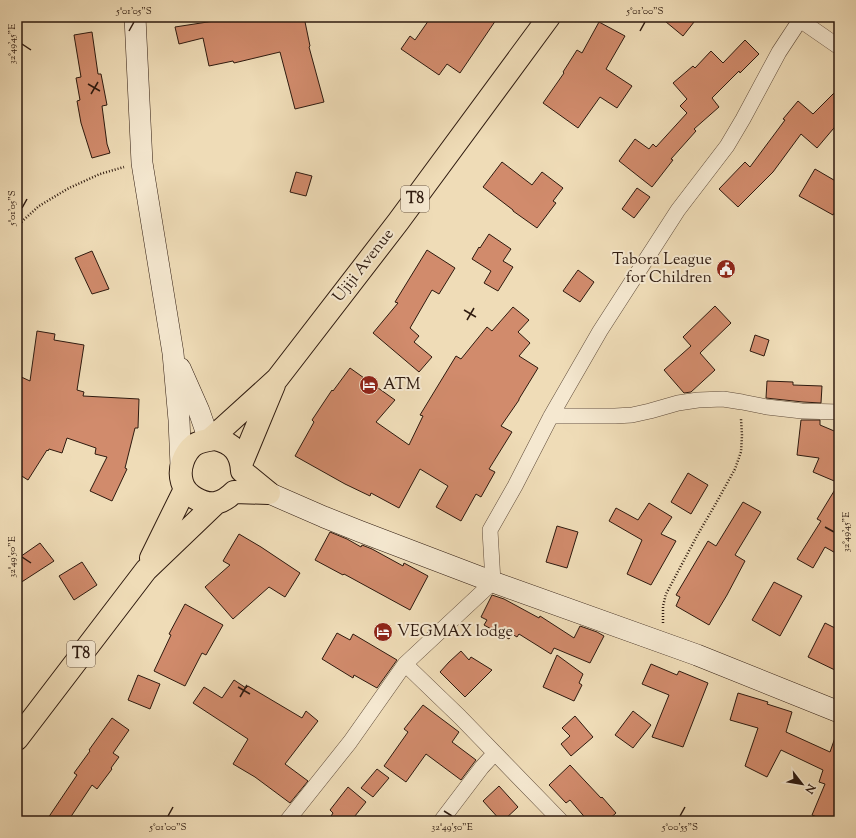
<svg xmlns="http://www.w3.org/2000/svg" width="856" height="838" viewBox="0 0 856 838" font-family="'Sorts Mill Goudy',serif">
<rect width="100%" height="100%" fill="#efdcb7"/>
<filter id="stains"><feTurbulence type="fractalNoise" baseFrequency=".005" numOctaves="4"/><feColorMatrix values="0 0 0 0 .2 0 0 0 0 .09 0 0 0 0 .02 0 0 0 .5 -.17"/></filter>
<radialGradient id="worn" r=".72"><stop offset=".6" stop-color="#630" stop-opacity="0"/><stop offset="1" stop-color="#630" stop-opacity=".3"/></radialGradient>
<!-- building -->
<path fill="#d18b6c" stroke="#2e1a0f" d="M240,17H250L251,21L269,17H304L310,46L309,47L324,102L295,109L280,52L234,63L233,61L209,66L203,38L179,44L175,27Z
M431,17H498L460,73L447,64L439,75L401,49L410,36L415,40Z
M660,17H698L683,36Z
M599,22L625,36L606,69L632,86L617,108L600,97L578,128L543,103L564,73L563,72L577,50L582,53Z
M92,32L98,74H101L107,105L102,106L107,144L110,153L92,158L81,123L77,101L80,100L76,78L81,77L74,35Z
M745,40L759,54L740,73L739,71L712,98L719,107L694,129L696,131L671,159L673,160L652,187L619,161L635,139L649,149L653,144L656,147L687,113L680,106L687,99L673,83L693,66L695,68L711,51L723,63Z
M839,88V122L817,148L801,134L773,172L738,207L719,189L745,162L750,167L785,120L783,119L798,101L813,114Z
M502,162L532,185L542,172L563,188L553,201L556,203L537,228L513,211V210L483,187Z
M815,169L839,183V204L833,215L799,196Z
M296,172L312,176L306,196L290,192Z
M637,188L650,197L634,218L622,209Z
M489,234L511,249L503,261L513,267L498,291L484,283L491,271L472,259L479,247L480,248Z
M427,250L455,268L439,294L432,290L410,328L419,336L414,342L432,357L419,372L373,333L398,303L395,302Z
M92,251L109,289L92,294L75,258Z
M578,270L594,282L580,302L563,291Z
M715,306L731,323L700,353L715,370L691,392L684,393L664,370L691,346L683,337Z
M513,307L529,320L518,332L530,343L519,356L538,368L519,399V400L501,426L512,432L489,469L495,472L481,497L476,494L461,521L436,507L448,486L420,469L399,508L371,493L370,496L345,484L295,456L314,422L312,420L332,390L333,391L350,368L395,400L376,422L409,445L423,416L420,415L456,356L461,359L487,327L492,331Z
M37,331L55,334L54,340L84,345L77,390L84,392L83,396L139,399L138,428H135L125,468L127,469L112,501L90,491L107,457L95,454L96,448L67,438L62,453L49,449L48,451L47,450L28,480L17,473V375L30,381Z
M755,335L769,340L764,356L750,351Z
M767,381L793,382V385L822,386L821,403L803,402L766,398Z
M801,420H820V425L839,433V555L825,547L813,568L797,559L821,521L817,519L839,483L813,472L819,458L797,455Z
M688,473L708,485L691,514L671,502Z
M743,502L761,512L735,555L745,561L727,595L709,625L676,606L680,597L676,595L708,541L716,546Z
M649,503L672,517L661,534L676,541L651,585L627,574L642,540L609,521L616,508L638,520Z
M557,526L578,532L567,568L546,562Z
M330,532L347,539L361,547L362,545L372,549L403,566L404,563L428,576L410,610L344,574L343,575L315,560Z
M239,534L261,547L300,573L285,597L269,587L233,619L205,587L230,565L223,561Z
M40,543L54,561L17,585V559Z
M82,562L97,585L74,600L59,576Z
M774,582L802,596L780,636L752,620Z
M492,595L504,599L539,618L540,616L574,638L580,626L597,632L604,636L590,663L554,648L551,654L519,634L517,637L512,634L509,639L484,625L487,620L481,617Z
M185,604L223,625L206,655L202,653L185,686L154,671L171,635L169,634Z
M825,623L839,630V672L808,657Z
M337,633L350,640L353,634L397,660L377,688L354,675L353,678L322,659Z
M461,651L469,660L471,657L492,670L465,697L440,672L449,662Z
M557,655L583,674L579,683L582,685L574,701L543,687Z
M651,664L677,675L679,671L708,683L683,747L652,737L669,695L642,684Z
M138,675L160,684L150,709L128,700Z
M234,680L246,688L248,686L302,718L306,711L318,721L285,764L308,781L290,803L255,777L233,764L248,739L193,703L204,687L222,698Z
M738,693L768,702L767,704L792,712L786,732L830,752L837,732H839V815L837,821H827L812,815L825,784L819,782L823,770L781,750L767,777L745,766L758,728L730,720Z
M423,705L459,732L452,742L476,760L461,780L426,754L406,782L384,766L408,732L404,729Z
M633,711L651,725L633,748L615,735Z
M575,716L593,737L571,756L561,744L570,736L562,728Z
M112,718L129,730L113,753L119,757L111,768L112,769L97,789L92,785L68,821H46L77,775L74,773L90,751L89,750Z
M570,765L601,798L602,797L616,813L607,821H588L570,800L566,803L549,785Z
M377,769L389,778L373,797L361,788Z
M499,786L518,807L503,821H501L483,801Z
M348,787L366,802L351,821H328L333,813L330,810Z"/>
<g fill="none" stroke-linecap="round" stroke-linejoin="round">
<defs>
<path id="street" d="M800,20L839,47
M551,416H615L632,415L650,411L678,403L698,400L723,399L742,402L767,407L802,411L839,412
M405,664L460,717L561,821
M287,821L350,742L405,664L493,582L490,530L515,486L551,416L600,331L678,210L727,146L743,119L779,52L802,17
M441,821L482,767L494,754"/>
<path id="secondary" d="M135,17L142,163L173,353L179,420L181,466
M180,368L199,411L209,440
M269,493L324,517L359,531L493,582L697,655L839,712"/>
<path id="highway" d="M215,439C233,443 241,453 242,471L269,493L234,492C229,497 224,501 216,503C203,505 185,495 182,482C178,469 184,453 194,445C200,441 208,440 215,439Z
M209,440L224,427L277,379L398,222L549,17
M242,462L274,385
M151,558L185,489
M17,739L146,570L216,503"/>
</defs>
<!-- street casing -->
<use href="#street" stroke="#5e4a39" stroke-width="16"/>
<!-- secondary casing -->
<use href="#secondary" stroke="#2e1a0f" stroke-width="22"/>
<!-- highway casing -->
<use href="#highway" stroke="#2e1a0f" stroke-width="24"/>
<!-- path -->
<path stroke="#2e1a0f" stroke-width="2.5" stroke-dasharray="1 2" stroke-linecap="butt" d="M17,226L39,206L69,188L100,174L124,167
M663,623V606L666,594L698,534L715,505L735,469L741,452L742,435L741,419"/>
<!-- street -->
<use href="#street" stroke="#f5e8d0" stroke-width="15"/>
<!-- secondary -->
<use href="#secondary" stroke="#f5e8d0" stroke-width="21"/>
<!-- highway -->
<use href="#highway" stroke="#efdcb7" stroke-width="22"/>
</g>
<!-- ticks -->
<path fill="none" stroke="#2e1a0f" stroke-width="1.5" d="M129,31L134,22M640,31L645,22M22,44L31,50M88,84L100,91M91,94L98,82M22,208L27,199M464,310L476,317M467,320L474,308M825,527L834,532M22,557L31,563M238,687L250,694M240,697L247,685M444,811L452,816M168,816L173,807M680,816L685,807"/>
<!-- icons -->
<defs>
<symbol id="civic-disc" viewBox="-11 -11 22 22"><circle r="9.5" fill="#8f2418" stroke="#f5e8d0"/><path d="M-.6-6.5H3V-4.5H.6V-3L4-1V1h2V6H-6V1h2V-1L-.6-3ZM-1.2 2.5V6h2.4V2.5Z" fill="#fff"/></symbol>
<symbol id="hotel-disc" viewBox="-11 -11 22 22"><circle r="9.5" fill="#8f2418" stroke="#f5e8d0"/><path d="M-6-4.5h1.5V1H6V5H4.5V3h-9V5H-6ZM-4 0a1.8 1.8 0 1 1 3.6 0ZM.5 0V-2.5h3Q6-2.5 6 0Z" fill="#fff"/></symbol>
</defs>
<g fill-rule="evenodd">
<use href="#civic-disc" x="715" y="258" width="22" height="22"/>
<use href="#hotel-disc" x="358" y="374" width="22" height="22"/>
<use href="#hotel-disc" x="372" y="621" width="22" height="22"/>
</g>
<g text-anchor="middle" dominant-baseline="central" stroke-width="4" stroke-linejoin="round" paint-order="stroke">
<!-- shield labels -->
<g fill="#f5e8d0" stroke="#6a5849" stroke-width="1">
<rect x="401" y="186" width="28" height="26" rx="3"/>
<rect x="67" y="641" width="28" height="26" rx="3"/>
</g>
<g font-size="15" font-weight="bold" fill="#2e1a0f">
<text x="415" y="199">T8</text>
<text x="81" y="654">T8</text>
</g>
<!-- poi labels -->
<g font-size="16" fill="#2e1a0f" stroke="#f5e8d0" text-anchor="start">
<text x="712" y="260" text-anchor="end">Tabora League<tspan x="712" dy="18">for Children</tspan></text>
<text x="383" y="385">ATM</text>
<text x="397" y="632">VEGMAX lodge</text>
</g>
<!-- street labels -->
<g font-size="16" fill="#2e1a0f" stroke="#f5e8d0">
<text transform="translate(364 266) rotate(-52)">Ujiji Avenue</text>
</g>
</g>
<!-- margin -->
<rect width="856" height="838" fill="none" stroke="#efdcb7" stroke-width="44"/>
<!-- north arrow -->
<g transform="translate(802 784) rotate(121)" stroke="#f5e8d0" stroke-width="3" paint-order="stroke">
<path d="M0-3L7 15L0 10L-7 15Z" fill="#2e1a0f"/>
<text y="-6" font-size="11" font-weight="bold" text-anchor="middle" fill="#2e1a0f">N</text>
</g>
<rect x="22" y="22" width="812" height="794" fill="none" stroke="#2e1a0f" stroke-width="1.5"/>
<g font-size="10" text-anchor="middle" fill="#2e1a0f">
<text x="134" y="14">5°01'05"S</text>
<text x="645" y="14">5°01'00"S</text>
<text transform="translate(11 44) rotate(-90)" y="4">32°49'45"E</text>
<text transform="translate(11 208) rotate(-90)" y="4">5°01'05"S</text>
<text transform="translate(845 532) rotate(-90)" y="4">32°49'45"E</text>
<text transform="translate(11 557) rotate(-90)" y="4">32°49'50"E</text>
<text x="168" y="830">5°01'00"S</text>
<text x="452" y="830">32°49'50"E</text>
<text x="680" y="830">5°00'55"S</text>
</g>
<rect width="100%" height="100%" filter="url(#stains)"/>
<rect width="100%" height="100%" fill="url(#worn)"/>
</svg>
